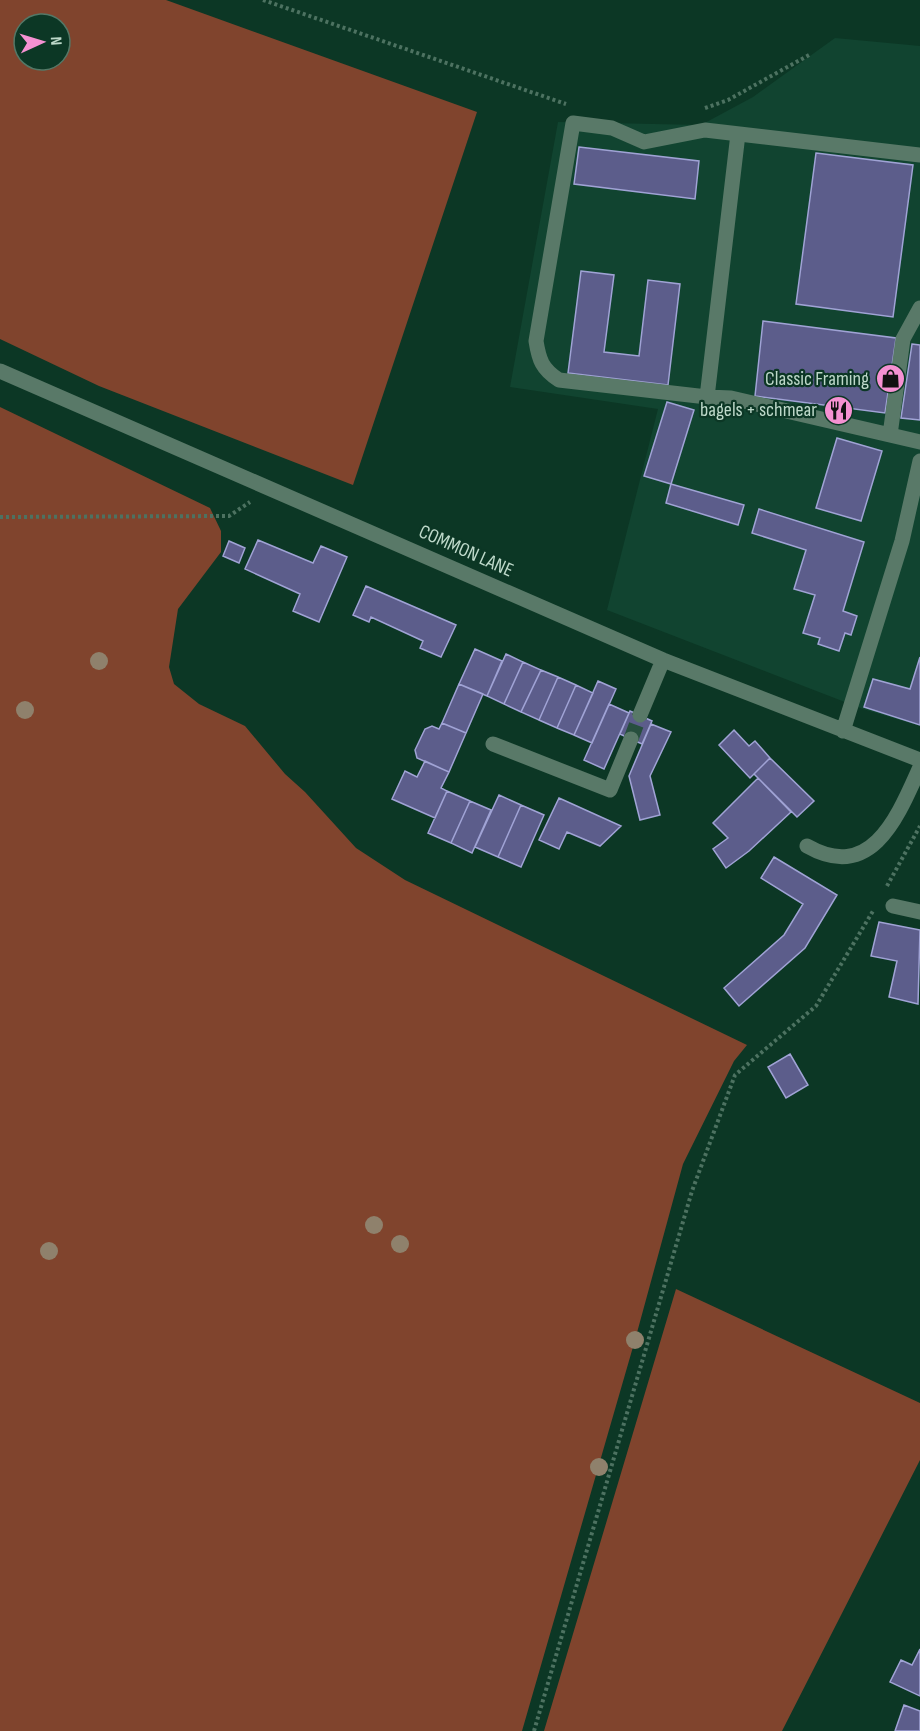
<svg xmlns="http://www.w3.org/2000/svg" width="920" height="1731" viewBox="0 0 920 1731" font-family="'Sofia Sans Condensed',sans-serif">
<rect width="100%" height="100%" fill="#0c3725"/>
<!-- built -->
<path fill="#114430" d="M835,38L920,46V726L863,709L607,610L658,409L510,387L558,122L701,125L753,97Z"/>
<!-- green -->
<path fill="#80442d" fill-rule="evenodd" d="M0,0H166L477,112L353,485L99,386L0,339ZM24,24H60V60H24Z
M0,407L210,508L221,531V552L178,609L169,667L174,684L199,704L245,726L285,774L305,792L356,848L405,880L747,1045L734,1061L683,1164L635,1340L522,1731H0Z
M676,1289L920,1403V1460L782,1731H544Z"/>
<!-- building -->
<path fill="#5c5d8b" stroke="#a0a3d5" stroke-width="1.5" d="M579,147L699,161L695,199L574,184Z
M816,153L913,165L893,317L796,304Z
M581,271L614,275L604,352L639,356L648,280L680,284L668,385L568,373Z
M763,321L896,338L885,413L755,396Z
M912,344L920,345V420L901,418Z
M667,402L694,410L671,484L644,476Z
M837,438L882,451L861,521L816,508Z
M671,484L744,505L738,525L666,503Z
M759,509L864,542L843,611L857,616L851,635L845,633L839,651L818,644L820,638L803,633L815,595L794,589L806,550L752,533Z
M258,540L313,563L321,546L347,557L319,622L293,611L300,594L245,569Z
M229,541L245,548L239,563L223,556Z
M366,586L456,625L441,657L420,648L423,641L371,617L369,622L353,615Z
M475,649L502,661L487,696L459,684Z
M506,654L523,662L504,704L487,696Z
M920,657V725L864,707L873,679L910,689Z
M523,662L541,670L521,712L504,704Z
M541,670L558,677L539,720L521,712Z
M558,677L576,685L557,728L539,720Z
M598,681L616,689L592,743L574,735Z
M459,684L483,694L466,733L442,723Z
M576,685L593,693L574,735L557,728Z
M609,704L629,713L604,769L584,760Z
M630,711L652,721L642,744L620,734Z
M442,723L466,733L449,772L417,758L415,750L425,729L432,726L439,729Z
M651,724L671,732L650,776L660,815L640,820L629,776Z
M734,730L749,746L755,741L770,758L750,778L719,745Z
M770,758L814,801L797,817L754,774Z
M425,761L449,772L441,788L447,791L435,818L392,799L405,771L417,777Z
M758,778L791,812L749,851L726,868L713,849L728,838L713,823Z
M447,791L470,801L451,843L428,833Z
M499,795L521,805L498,857L475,847Z
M559,798L621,826L600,846L567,832L559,849L539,840Z
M470,801L491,810L472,853L451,843Z
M521,805L544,815L521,867L498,857Z
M774,857L837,895L805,948L739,1006L724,988L784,935L803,904L761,878Z
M879,922L920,930L918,1004L889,997L897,961L871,956Z
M790,1054L808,1085L786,1098L768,1067Z
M920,1649V1696L890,1682L901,1660L912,1665Z
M904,1705L920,1711V1731H895Z"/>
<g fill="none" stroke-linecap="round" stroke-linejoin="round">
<!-- minor-tunnel -->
<path stroke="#274f3e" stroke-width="15" stroke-dasharray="15 8" stroke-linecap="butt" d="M631,739L640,715"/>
<!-- path -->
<path stroke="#4d7261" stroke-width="4" stroke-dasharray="3 3" stroke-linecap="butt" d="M263,0L566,104
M705,108L728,100L809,55
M0,517L229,516L250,502
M887,886L920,826
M534,1731L692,1191L735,1075L816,1006L873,911"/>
<!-- minor -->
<path stroke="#597968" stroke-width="15" d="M738,134L707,397L731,398L920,442
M0,371L663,660L920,760
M707,397L559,380C542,369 539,360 536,341L573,123L612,128L644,142L705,130L920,155
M890,435L903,339L920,308
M640,715L663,660
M843,731L902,541L920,461
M493,744L610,790L631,739
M807,846C872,883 898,816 920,767
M893,906L920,912"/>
</g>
<!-- trees -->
<g fill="#8f816c">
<circle cx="99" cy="661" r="9"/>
<circle cx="25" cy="710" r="9"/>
<circle cx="374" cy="1225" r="9"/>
<circle cx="400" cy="1244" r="9"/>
<circle cx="49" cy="1251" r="9"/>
<circle cx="635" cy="1340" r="9"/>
<circle cx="599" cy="1467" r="9"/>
</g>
<!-- icons -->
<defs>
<symbol id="shop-disc" viewBox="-11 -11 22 22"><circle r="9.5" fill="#f591d2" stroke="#0c3725"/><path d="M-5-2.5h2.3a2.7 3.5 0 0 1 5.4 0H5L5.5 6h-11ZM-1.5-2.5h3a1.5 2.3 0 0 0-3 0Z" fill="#111"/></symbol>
<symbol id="restaurant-disc" viewBox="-11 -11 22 22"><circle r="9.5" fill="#f591d2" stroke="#0c3725"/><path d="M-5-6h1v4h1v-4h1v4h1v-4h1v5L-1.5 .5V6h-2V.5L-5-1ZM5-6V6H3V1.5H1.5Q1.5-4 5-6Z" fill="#111"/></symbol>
</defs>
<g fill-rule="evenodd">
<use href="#shop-disc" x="874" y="362" width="33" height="33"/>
<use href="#restaurant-disc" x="822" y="394" width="33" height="33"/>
</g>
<g text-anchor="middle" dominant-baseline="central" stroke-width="4.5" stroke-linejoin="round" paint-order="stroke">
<!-- poi labels -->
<g font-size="20" fill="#bed9ca" stroke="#0c3725" text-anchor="end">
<text x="869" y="379">Classic Framing</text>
<text x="817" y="410">bagels + schmear</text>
</g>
<!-- street labels -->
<g font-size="20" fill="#bed9ca" stroke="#0c3725">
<text transform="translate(466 551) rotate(24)">COMMON LANE</text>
</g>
</g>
<!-- north arrow -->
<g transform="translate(42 42) rotate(86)"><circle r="28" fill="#0c3725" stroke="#537867" stroke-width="1.5"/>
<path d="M0-4.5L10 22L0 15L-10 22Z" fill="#f591d2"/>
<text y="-9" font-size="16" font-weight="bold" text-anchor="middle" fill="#bed9ca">N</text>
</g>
</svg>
